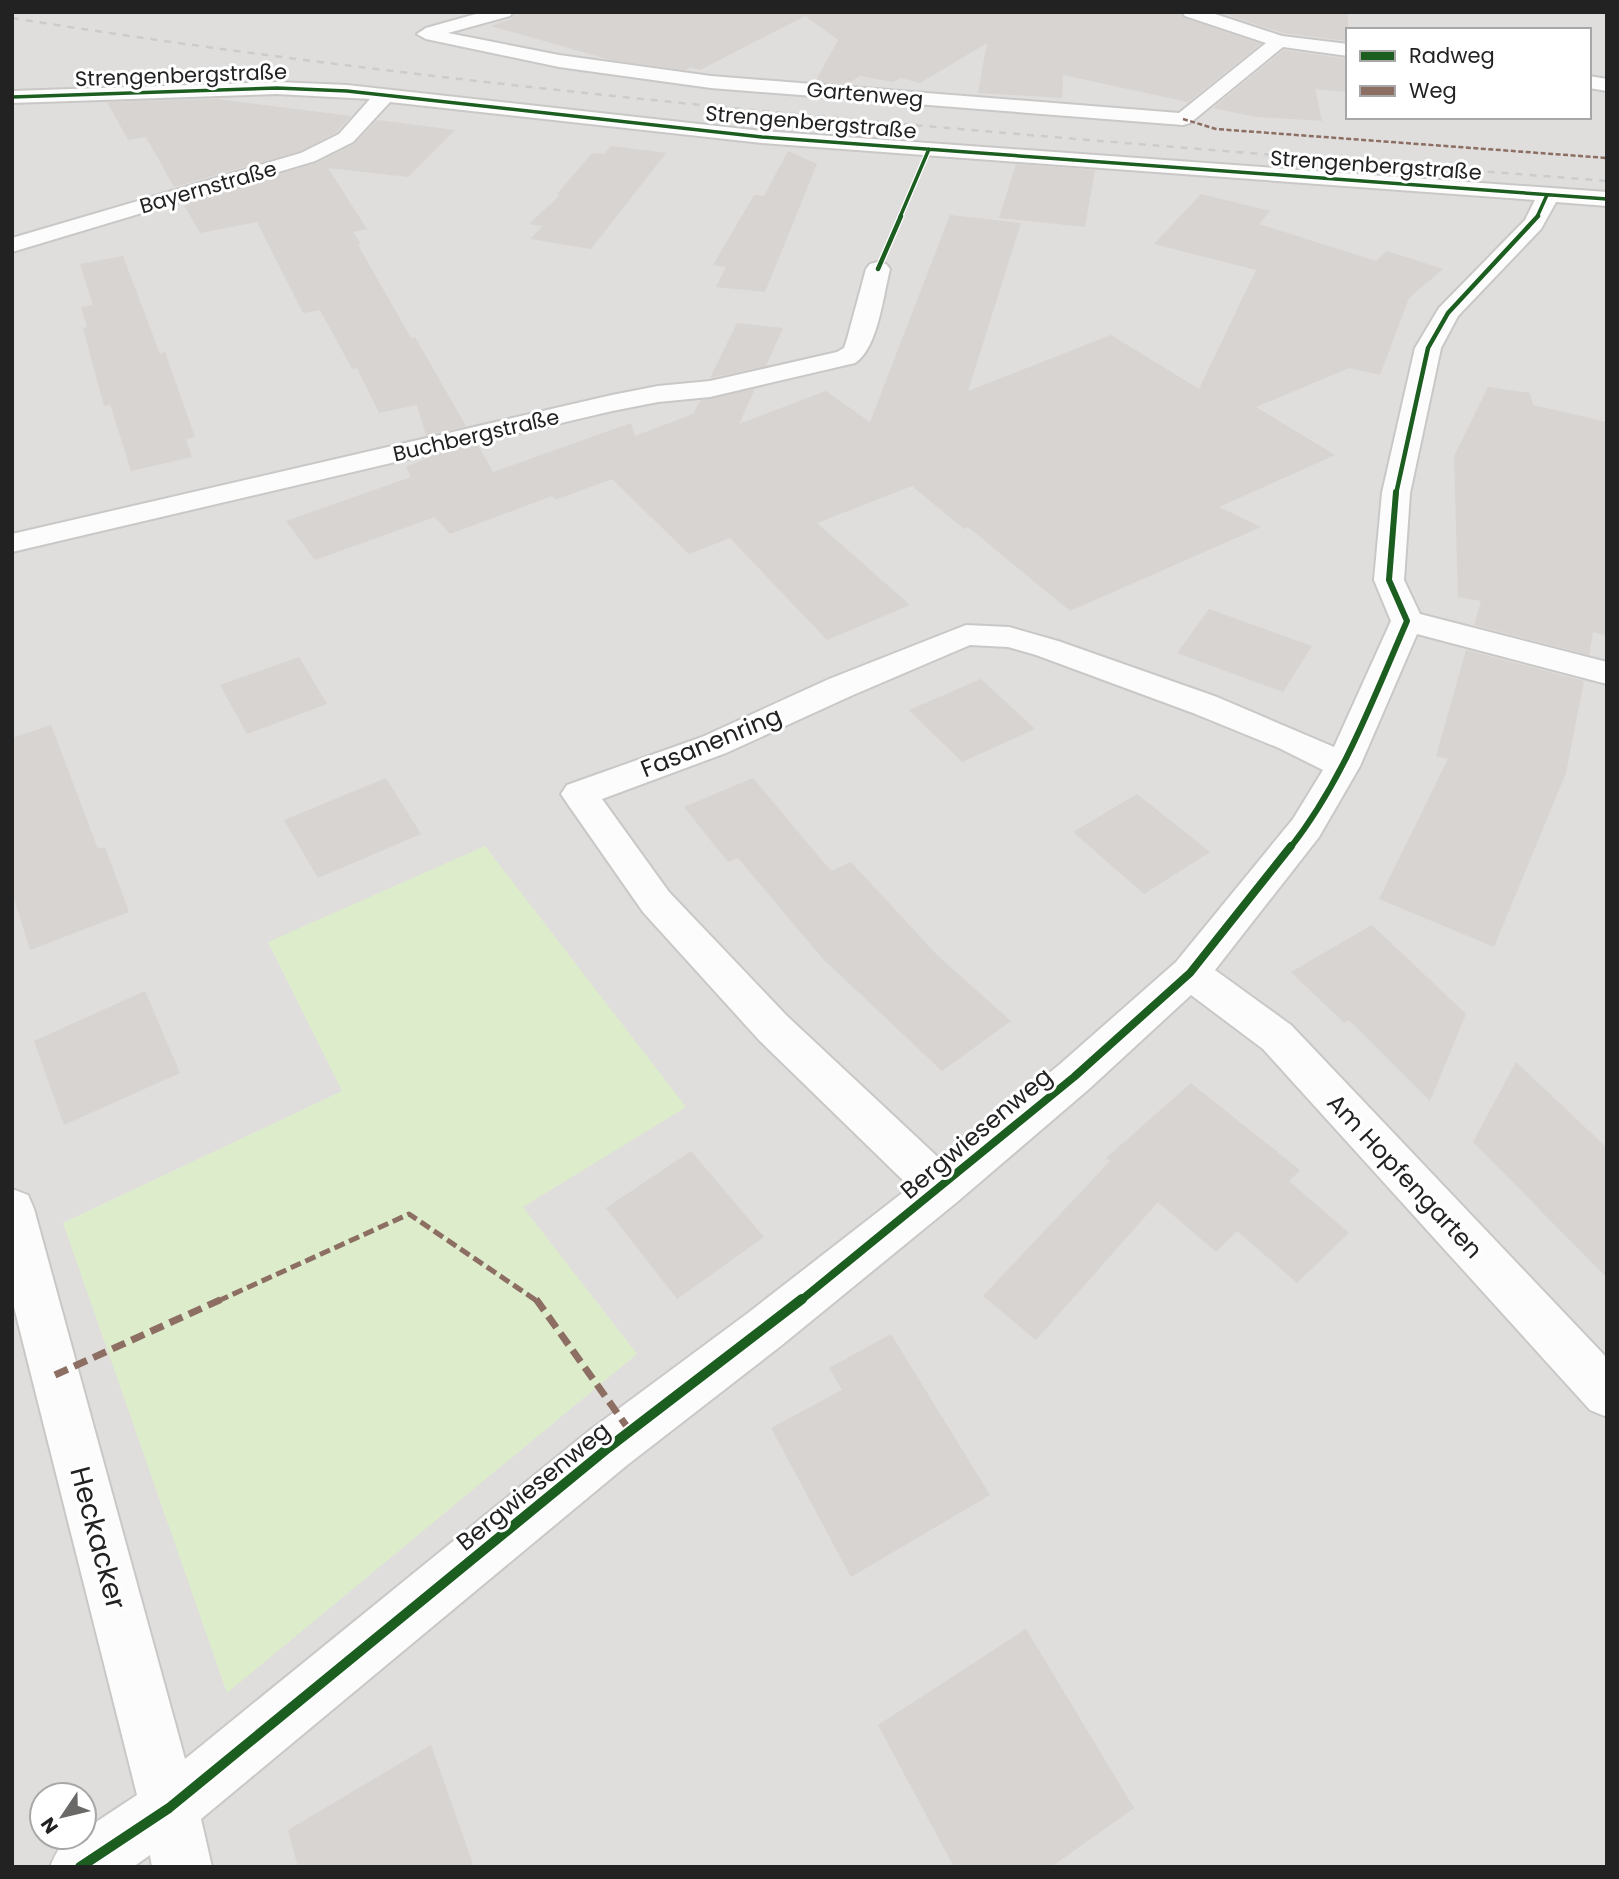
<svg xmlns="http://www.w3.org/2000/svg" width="1619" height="1879" viewBox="0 0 1619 1879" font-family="Poppins,sans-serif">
<rect width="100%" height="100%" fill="#f0eeeb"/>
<!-- residential -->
<path fill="#dfdedc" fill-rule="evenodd" d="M12,12H1607V1867H12ZM1348,30H1589V117H1348ZM268,942L522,1207L637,1354L63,1223L343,1091ZM42,1795H84V1837H42Z"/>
<!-- grass -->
<path fill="#ddeccb" d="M485,846L686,1107L523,1207L637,1354L227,1693L63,1223L342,1091L268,942Z"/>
<!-- building -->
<path fill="#d7d4d2" d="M515,12H1180L1184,18L1261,44L1188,102L1063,75L1062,98L978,93L987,43L920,83L901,78L893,82L860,76L847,84L815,82L838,40L805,16L700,70L690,67L685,70L611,60L491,26L511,19Z
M1218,12H1348V41L1283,33Z
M1284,50L1348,59V92L1315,89L1322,121L1256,117L1213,108Z
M92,75L234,79L97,85Z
M217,99L351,116L337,132L300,151L174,187L146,137L128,140L107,102Z
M377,120L455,130L408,177L328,168L367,229L353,232L361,244L358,245L411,338L415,337L466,426L426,435L417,405L379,413L357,368L352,369L320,310L303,313L257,222L200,233L183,203L316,163L354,144Z
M611,146L666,153L591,249L530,239L543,226L529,224L560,195L557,194L592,153L604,154Z
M788,151L817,164L765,292L716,287L726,267L713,265L754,195L764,196Z
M1016,164L1095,170L1085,227L999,218Z
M1201,194L1270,211L1259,224L1376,261L1387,251L1443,269L1409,298L1380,375L1349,368L1256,407L1335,455L1219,507L1261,527L1070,611L968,527L964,529L912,486L817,523L910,605L827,640L730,538L689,554L612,479L555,500L552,496L450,534L435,517L315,560L286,521L411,477L406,467L432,456L478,445L493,472L631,423L635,436L693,414L700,401L755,389L739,424L826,391L870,422L950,215L1021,223L968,391L1111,335L1199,389L1256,270L1154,244Z
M123,256L160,354L165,352L195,437L186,439L192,457L131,471L110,404L104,406L83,328L87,327L81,307L93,305L80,264Z
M737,323L783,328L766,366L710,378Z
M1488,387L1530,393L1533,405L1607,422V636L1593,632L1589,655L1474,625L1481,601L1458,597L1454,456Z
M1209,609L1312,646L1283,692L1177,653Z
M1466,650L1584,681L1566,773L1494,947L1379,899L1448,759L1436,756Z
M299,657L327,704L247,734L220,685Z
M981,679L1035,729L962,762L909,710Z
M51,725L98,849L105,847L129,912L30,950L12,892V738Z
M386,778L421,834L318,878L284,820Z
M753,778L831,871L851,862L938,956L1011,1021L942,1071L823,959L738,858L728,862L684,807Z
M1137,794L1210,852L1144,894L1073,832Z
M1372,925L1466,1014L1430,1101L1349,1020L1344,1023L1291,972Z
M145,991L180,1073L64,1125L34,1041Z
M1516,1062L1607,1148V1278L1473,1142Z
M1191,1083L1300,1170L1289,1181L1349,1233L1297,1283L1237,1231L1216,1252L1158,1202L1036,1340L983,1296L1110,1161L1106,1158Z
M691,1151L764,1237L677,1299L606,1208Z
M891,1334L990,1495L851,1577L771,1428L842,1390L829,1368Z
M1026,1629L1134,1808L1051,1867H954L878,1725Z
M431,1745L474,1867H298L288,1830Z"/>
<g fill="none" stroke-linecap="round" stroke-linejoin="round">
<defs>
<path id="street" d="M483,12H513L510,16L448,33L559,55L711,76L1179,113L1266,43L1185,16L1182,12H1209L1282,36L1348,44V56L1283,47L1190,123L1183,125L711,88L559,67L426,39L417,34L426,28Z
M1589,76L1607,79V91L1589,88Z
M277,82L347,85L762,131L1607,192V206L1556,202L1541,229L1458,316L1441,348L1410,493L1404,580L1420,614L1607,662V684L1417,634L1360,766L1319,837L1215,970L1291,1025L1607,1358V1417L1590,1410L1263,1049L1191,995L1089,1089L957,1202L782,1345L626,1466L201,1819L212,1867H152L150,1855L133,1867H50C58,1849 63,1837 84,1837V1830L137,1795L12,1299V1189L28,1195L34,1209L185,1759L590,1430L748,1313L910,1187L759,1040L643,912L567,803L561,794L567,785L702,737L829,679L966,625L1009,627L1058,641L1217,697L1334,747L1391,621L1374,580L1382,493L1415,348L1439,308L1525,220L1535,200L762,143L390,102L353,142L315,161L12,252V238L301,153L339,134L370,99L277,94L12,103V91ZM970,645L1008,647L1036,655L1193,713L1279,748L1323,770L1293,819L1176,962L1059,1065L942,1161L787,1016L669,892L602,799L726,753L853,695Z
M878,262L886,264L890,269C883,296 878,348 855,363L710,397L658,402L612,411L12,552V534L612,395L658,386L710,381L837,352L844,348L847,339L866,269L870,264Z"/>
</defs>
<!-- street casing -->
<use href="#street" stroke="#c9c8c7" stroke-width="4"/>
<!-- street -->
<use href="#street" fill="#fdfcfc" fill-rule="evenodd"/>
<!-- rail -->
<path stroke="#ccc" stroke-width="2.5" stroke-dasharray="7 7" stroke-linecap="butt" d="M12,18C540,102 1074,139 1607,181"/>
<!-- quiet-far2 -->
<path stroke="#8d6e63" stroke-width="2.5" stroke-dasharray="5 2.5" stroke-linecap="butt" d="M1183,119L1216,129L1607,158"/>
<!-- quiet-far1 -->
<path stroke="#8d6e63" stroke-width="5" stroke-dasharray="11 5" stroke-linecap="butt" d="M218,1301L409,1214L537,1301"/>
<!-- quiet -->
<path stroke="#8d6e63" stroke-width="7" stroke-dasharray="14 7" stroke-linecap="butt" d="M536,1299L630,1431
M55,1375L222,1299"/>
<defs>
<path id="cycleway-far4" d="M12,97L277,88L347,91L762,137L1607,199
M900,217L929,149
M1537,217L1547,195"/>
<path id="cycleway-far3" d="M878,269L901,216
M1396,494L1428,348L1448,313L1538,216"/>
<path id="cycleway-far2" d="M1290,848C1343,781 1373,699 1407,621L1389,580L1396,492"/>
<path id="cycleway-far1" d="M800,1301L1074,1077L1190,973L1291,846"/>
<path id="cycleway" d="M80,1867L169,1808L608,1448L802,1299"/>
</defs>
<!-- cycleway-far4 casing -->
<use href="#cycleway-far4" stroke="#fff" stroke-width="6"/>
<!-- cycleway-far3 casing -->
<use href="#cycleway-far3" stroke="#fff" stroke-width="7"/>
<!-- cycleway-far2 casing -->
<use href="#cycleway-far2" stroke="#fff" stroke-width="10"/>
<!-- cycleway-far1 casing -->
<use href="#cycleway-far1" stroke="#fff" stroke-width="12"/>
<!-- cycleway casing -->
<use href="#cycleway" stroke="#fff" stroke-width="14"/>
<!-- cycleway-far4 -->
<use href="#cycleway-far4" stroke="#1b5e20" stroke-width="3.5"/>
<!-- cycleway-far3 -->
<use href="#cycleway-far3" stroke="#1b5e20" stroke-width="4.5"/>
<!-- cycleway-far2 -->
<use href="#cycleway-far2" stroke="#1b5e20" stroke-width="6"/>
<!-- cycleway-far1 -->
<use href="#cycleway-far1" stroke="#1b5e20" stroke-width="8"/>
<!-- cycleway -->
<use href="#cycleway" stroke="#1b5e20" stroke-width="10"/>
</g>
<g text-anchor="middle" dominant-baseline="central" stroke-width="6" stroke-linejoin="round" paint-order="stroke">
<!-- far-street labels -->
<g font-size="21" fill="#222" stroke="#fff">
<text transform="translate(181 75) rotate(-2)">Strengenbergstraße</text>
<text transform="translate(865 94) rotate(5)">Gartenweg</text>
<text transform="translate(811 122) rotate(5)">Strengenbergstraße</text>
<text transform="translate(1376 165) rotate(4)">Strengenbergstraße</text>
<text transform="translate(208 187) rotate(-16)">Bayernstraße</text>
<text transform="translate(476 435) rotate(-13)">Buchbergstraße</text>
</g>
<!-- street labels -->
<g font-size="24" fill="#222" stroke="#fff">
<text transform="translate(711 742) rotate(-22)">Fasanenring</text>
<text transform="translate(976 1133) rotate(-40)">Bergwiesenweg</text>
<text transform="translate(1405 1176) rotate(47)">Am Hopfengarten</text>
<text transform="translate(533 1486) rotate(-39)">Bergwiesenweg</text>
</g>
<!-- near-street labels -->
<g font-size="28" fill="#222" stroke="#fff">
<text transform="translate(98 1538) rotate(75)">Heckacker</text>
</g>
</g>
<!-- border -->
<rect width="1619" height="1879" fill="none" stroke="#222222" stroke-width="28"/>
<!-- legend -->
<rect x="1346" y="28" width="245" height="91" fill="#ffffff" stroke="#a7a7a7" stroke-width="2"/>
<rect x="1360" y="51" width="35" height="10" fill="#1b5e20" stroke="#a7a7a7" stroke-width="2"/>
<text x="1409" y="63" font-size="21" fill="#222222">Radweg</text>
<rect x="1360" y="86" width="35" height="10" fill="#8d6e63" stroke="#a7a7a7" stroke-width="2"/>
<text x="1409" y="98" font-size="21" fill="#222222">Weg</text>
<!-- north arrow -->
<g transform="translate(63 1816) rotate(235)"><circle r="33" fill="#ffffff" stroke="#a7a7a7" stroke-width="2"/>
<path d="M0-5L12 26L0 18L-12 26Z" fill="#6a6968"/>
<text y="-10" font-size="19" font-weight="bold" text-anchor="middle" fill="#222222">N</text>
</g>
</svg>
